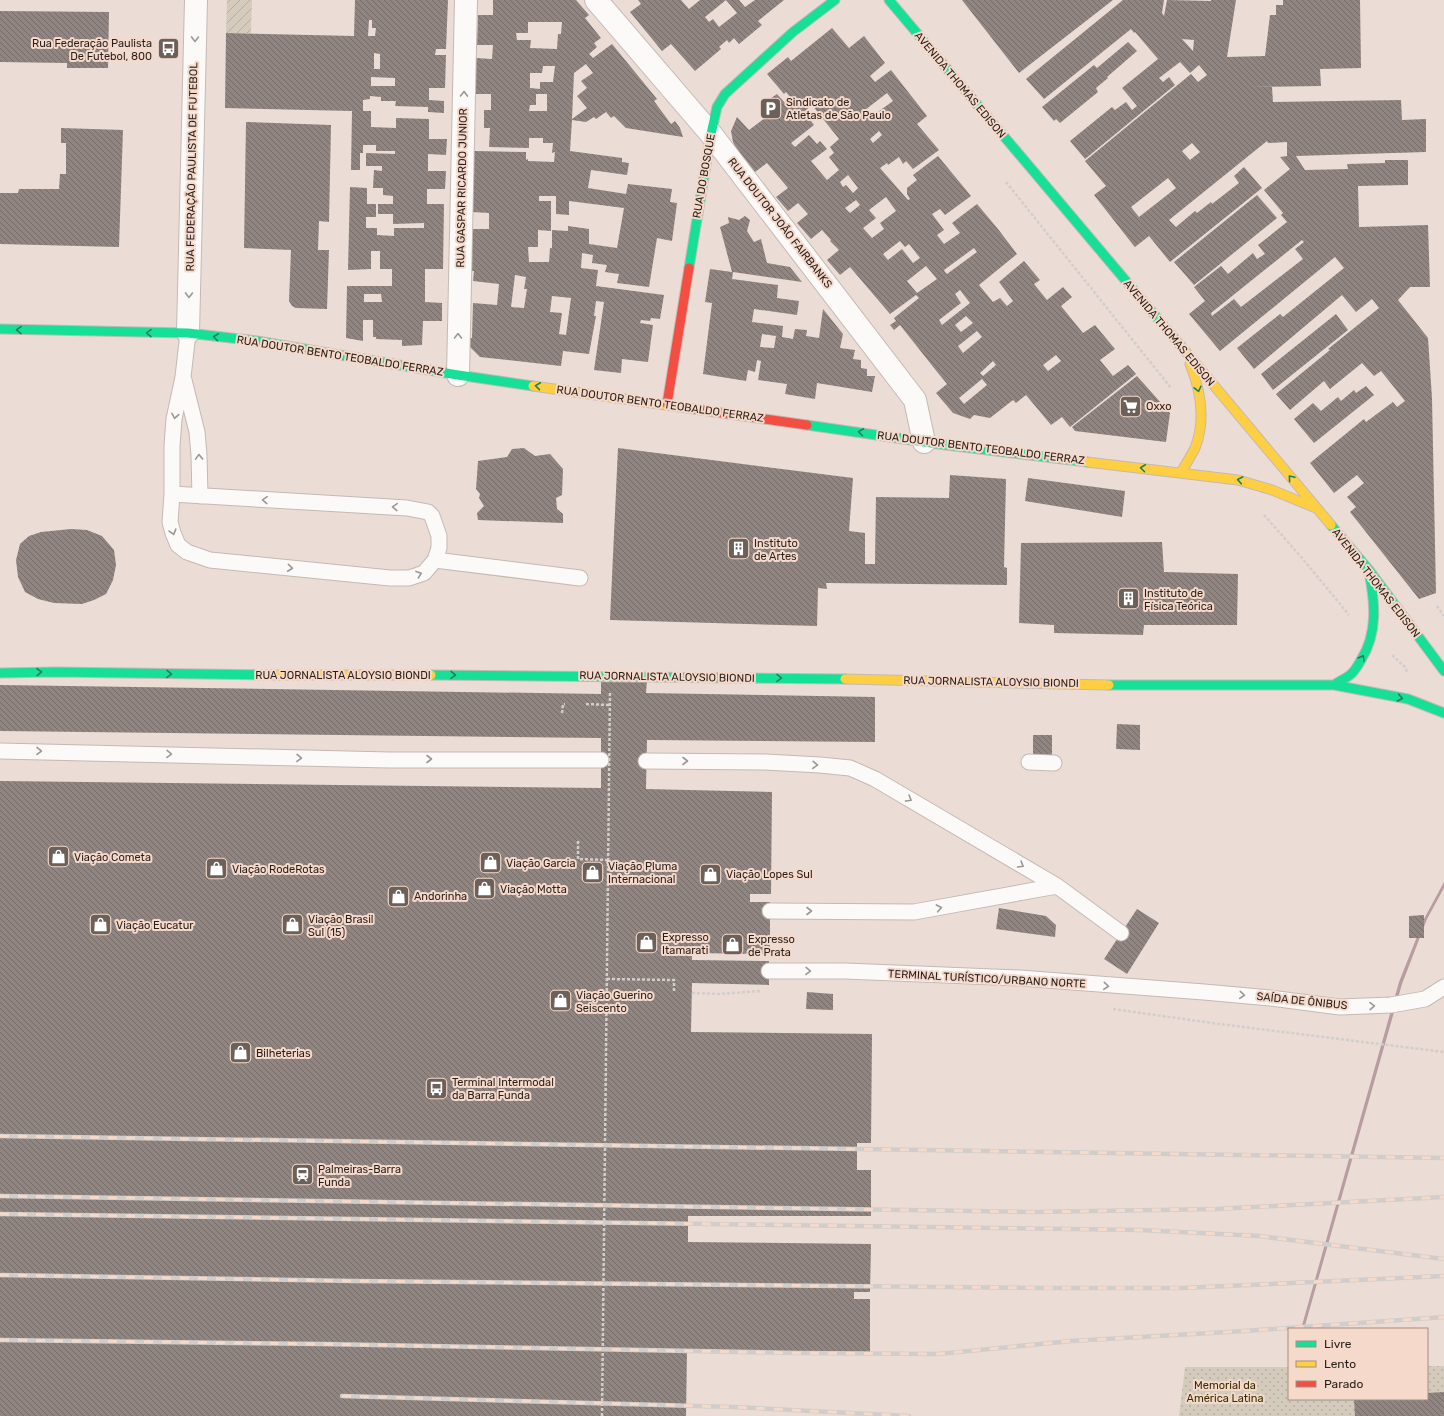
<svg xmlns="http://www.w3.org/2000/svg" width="1444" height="1416" viewBox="0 0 1444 1416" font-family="Rubik,sans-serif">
<defs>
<pattern id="grass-dots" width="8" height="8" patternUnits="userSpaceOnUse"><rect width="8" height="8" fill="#d4cbbc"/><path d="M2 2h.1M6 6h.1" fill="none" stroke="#b6aea1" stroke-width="1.8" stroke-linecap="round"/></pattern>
<pattern id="garden-furrows" width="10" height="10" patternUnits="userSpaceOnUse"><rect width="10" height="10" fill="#d4cbbc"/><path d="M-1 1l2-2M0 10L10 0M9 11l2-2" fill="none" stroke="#b6aea1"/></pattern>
<pattern id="building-back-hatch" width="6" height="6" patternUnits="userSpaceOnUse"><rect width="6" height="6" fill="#918582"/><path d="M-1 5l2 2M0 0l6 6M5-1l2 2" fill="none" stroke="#766c6a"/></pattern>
</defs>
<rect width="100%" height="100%" fill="#ebdcd5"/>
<!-- grass -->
<path fill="url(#grass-dots)" d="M1427,1366H1444V1416H1179L1185,1367H1289V1399H1427Z"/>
<!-- garden -->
<path fill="url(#garden-furrows)" d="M227,0H252L251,33H226Z"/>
<!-- water -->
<path fill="#b99ca1" d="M1444,882V888L1427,919L1402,984L1304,1329H1301L1399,982L1424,919Z"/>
<!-- building -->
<path fill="url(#building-back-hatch)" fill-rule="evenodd" d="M355,0H448L446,49H436L435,55H446L445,88H429V100L444,101V113L428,112V107L395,106L396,101H381V97L370,96V99L363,100V111H371V127L396,128V118L429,119V139H447L446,155L428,154V171H446L445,189H427V204H444L443,269H425V302L442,303V321H423L422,345L402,346V340L376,339V337H373V320H363V341L346,338L347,286H392V269H380V251H371V269L348,270L350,187L367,188V204H376V217H366V228H377V235L394,236V228H424V223L393,224V214H378V204H393V196L383,195V188H373L374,170L382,171V166H366V153L395,154V151H376V145H363V153H360V170H351L352,111L225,108L226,33L354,36ZM369,20H372V28H376L375,36H368ZM374,53L380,54V69H374ZM371,77L395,78V86H371ZM364,294H381L382,302H364Z
M493,0H576L589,15L585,18L601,38L594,43L597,47L589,54L593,58L612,44L657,99L654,101L671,124L675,121L680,128L683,137L626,128L614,116L611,118L606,112L596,119L594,117L586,122L572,120L570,151L622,158V162L629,163L627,175L591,170L588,188L626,194L628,184L672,189L670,202L677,203L672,241L657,238L649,287L617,283L619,274L605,272L607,265L592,263L593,255L582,253L581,268L598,270L596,286L664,295L660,319L651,318L650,321L641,320L640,323L653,325L648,362L622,359L621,373L594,370L604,302L596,301L594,316H596L589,354L563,351L561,366L480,357L469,346V338H472L473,303L497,305L499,284L473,281L474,271H471L472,229H489V213L472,212L474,151L526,152V160L528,159V161L554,162L555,152L552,153L553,143H543V138H529V148L489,147L490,128H484V110H491V94H475L476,58L492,59L493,45H477L478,15H493ZM528,22H562L561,34H558L557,49L530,48L531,40H517L516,33H528ZM586,64L593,73L581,81L587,88L577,96L587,108L572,119L574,73ZM543,66H555L553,82H540V89L530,88V73H542ZM536,94H547V111H529L530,105H536ZM539,196H556V214L569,215V201L624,208L617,248L589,244V229L568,226V231L552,230V248H550L549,262H529L528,247H538V230L551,231V201H539ZM515,275L526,277L524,289H527L524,308L511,307ZM552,296L571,298L566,335L559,334L562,313L550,312Z
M638,0H681L689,9L700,0H726L705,17L709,22L713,19L719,27L737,13L726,0H739L745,7L755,0H784L758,21L762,25L739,44L734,38L729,43L727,40L719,47L721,49L695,71L671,44L662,51L630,12L641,4Z
M962,0H1113L1019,73Z
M1123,0H1164L1162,13L1164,16L1167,0L1211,1V0H1236L1227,57L1265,56L1270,15H1276V5H1283V0H1360L1361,68L1320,69L1321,86L1249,87H1272L1273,102L1401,100L1402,120L1426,119V152L1296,156L1305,170L1348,169L1347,164L1385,163V160H1408V185L1358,186L1359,227L1428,225L1430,287H1410L1398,300L1428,338L1432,398L1436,593L1419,599L1350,512L1356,507L1347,497L1364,483L1357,475L1334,493L1310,463L1364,419L1366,422L1393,402L1397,407L1405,401L1381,371L1374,376L1362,363L1330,389L1324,381L1290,410L1276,394L1330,350L1328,349L1379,308L1372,299L1356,312L1342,295L1254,369L1237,348L1280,314L1283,317L1344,268L1335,257L1220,351L1189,314L1205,301L1194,287L1221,266L1228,274L1253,253L1257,259L1265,254L1258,245L1287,222L1281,215L1283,213L1264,190L1290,169L1280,157L1287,156V142L1268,143L1267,141L1169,220L1176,227L1195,211L1197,213L1211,202L1212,204L1239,183L1234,176L1244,167L1262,188L1170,262L1149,236L1135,247L1134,246L1094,195L1106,186L1085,161L1191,74L1198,82L1207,75L1199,65L1190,73L1180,62L1159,78L1163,82L1169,77L1175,85L1085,159L1070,141L1112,107L1115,110L1126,102L1132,110L1137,106L1122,88L1158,59L1135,32L1134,33L1131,29L1044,99L1026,79ZM1182,39L1194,40L1193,51ZM1192,143L1200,152L1190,160L1182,151ZM1168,178L1176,188L1139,217L1131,207ZM1302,240L1304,242L1295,249L1303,259L1241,307L1234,299L1212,316L1211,313Z
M0,11L109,12L108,68H67V63L0,62Z
M832,28L849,48L864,36L885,63L870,76L875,82L891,70L927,116L917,124L939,150L913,169L906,161L903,164L899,157L888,165L887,163L880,168L908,200L910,199L907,194V188L917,180L913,175L938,156L971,196L945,215L940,209L932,214L944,230L937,235L944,244L960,233L952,223L977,204L998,229L1017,254L979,285L993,302L1000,298L1007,306L1013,301L999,282L1024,261L1040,280L1034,284L1047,300L1063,287L1072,297L1061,306L1083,333L1095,325L1115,349L1100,360L1113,376L1128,365L1136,374L1070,427L1062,417L1051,425L1026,395L1016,403L1013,400L990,418L974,415L970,419L953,413L936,393L947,384L938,373L900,325L894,330L890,325L896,321L894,318L919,298L916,295L890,314L850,267L840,275L827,260L839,250L830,241L831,240L822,230L811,239L797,223L808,214L798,203L788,211L776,197L788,188L767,163L755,172L736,148L733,142L731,131L737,117L749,130L769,115L761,105L777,94L785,103L791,98L786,92L784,94L767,74L788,57L791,61ZM887,93L893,101L871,117L865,110ZM812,105L839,139L830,147L834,153L829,157L839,170L827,180L811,161L827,149L820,141L817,144L809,135L795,147L791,143L814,125L804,112ZM879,131L882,135L873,143L870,139ZM848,175L858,188L853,193L846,185L843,187L840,182ZM886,197L896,211L880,223L884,229L872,238L863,228L876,218L869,210ZM856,200L860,205L850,213L845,208ZM900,241L905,247L909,244L920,258L913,263L902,249L888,260L883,254ZM974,248L977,252L947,274L945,272L944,270ZM926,266L937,279L917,293L907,281ZM960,290L970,303L942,325L939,320L961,303L955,294ZM966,316L973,323L961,332L955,325ZM977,331L982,337L963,353L958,346ZM1056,355L1061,361L1048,371L1043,365ZM993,361L996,365L983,376L980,373ZM982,379L987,385L964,404L959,398Z
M1128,42L1137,51L1107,77L1108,78L1096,88L1098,92L1060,123L1056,119L1054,121L1042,107L1094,65L1097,68Z
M246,122L331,125L329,222L319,221L318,250H329L327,309L296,308L292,306L289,301L291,250L244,248Z
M61,128L123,130L119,247L0,244V193H18L19,189H59L60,174H66V143H61Z
M1257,195L1277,218L1194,285L1174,262Z
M745,216L750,220L747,231L754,242L761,239L767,263L790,267L802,282L733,272L732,279L778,285L777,298L799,301L797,315L754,309L752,322L783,326L782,337L793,339L795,329L807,330L806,336L819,338L823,309L843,334L840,348L855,350L853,359L861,360V368L867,369V376H875L872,392L817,383L815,399L785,394L787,384L758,380L761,361L757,360L755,372L748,370L746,381L703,374L712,303L705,302L710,269L732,272L720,227L729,223L728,217L739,220ZM762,334L776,336L774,348L760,347Z
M1336,314L1348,330L1273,390L1261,374Z
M1137,376L1170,413L1166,442L1075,431L1072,427Z
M1366,386L1374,395L1314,443L1294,419L1313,403L1321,411L1338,397L1341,401L1354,390L1356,393Z
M524,448L535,456L550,454L563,469L562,495L556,498L557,509L563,514V523L478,520L477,513L484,506L479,498L480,494L476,489L478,461L507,457L512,449Z
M618,448L853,478L849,531L865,533V564H875L876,497L949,498L950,475L1006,479L1004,567L1007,568V585L826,583L827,589L818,588L817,626L610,620Z
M1028,478L1125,491L1122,517L1025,501Z
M71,529L87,530L102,536L114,550L116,565L113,580L106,594L94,600L82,604L54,603L38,599L25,592L18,577L16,560L20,544L29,536L41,532Z
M1162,542L1164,572L1238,574L1237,625H1144L1143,635L1054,633V625L1019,623L1021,543Z
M601,680H647L646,693L875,697V742L647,740L646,789L772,792L771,894H750V902H770V954L692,953V960L769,961V985L692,983L691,1032L872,1034L871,1143H857V1170H871V1216H688V1242L871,1244L870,1292H854V1299H870V1352L687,1350L686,1416H0V781L601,788V738L0,731V685L601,694Z
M1117,724L1140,725V750L1116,749Z
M1033,735H1052V757L1033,756Z
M999,908L1046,916L1056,925L1055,937L996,929Z
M1137,909L1159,923L1127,974L1104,959Z
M1424,915V938H1409V916Z
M807,992L833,994V1010L806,1009Z
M1444,1392V1416H1355L1354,1399H1427V1393Z"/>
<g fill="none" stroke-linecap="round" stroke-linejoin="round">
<defs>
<path id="lane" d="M184,380L197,432L199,455L200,496
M172,494L407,508L428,512L432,516L439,536V548L435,560L424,573L409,578H390L210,560L187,552L178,545L173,533L170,522L172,494V446L174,419L183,377L188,333
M435,560L580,578
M0,751L389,760H601
M646,761L765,762L820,765L850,768L875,779L1057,886L1121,933
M1029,762L1054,763
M770,911L914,912L1057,886
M769,971H845L1020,978L1204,992L1270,998L1340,1007L1391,1005L1425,999L1444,987"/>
<path id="street" d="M596,0L711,134L915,400L924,442
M188,333L196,0
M458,375L466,0"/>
<path id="fast" d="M889,0L1180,345
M689,268L711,134L717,107L725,94L793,32L835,0
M0,329L188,333L257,341L458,375L533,386
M807,425L938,444L1087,462
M1331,525L1369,570L1444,671
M0,673L55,672L270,675
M431,675L845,679
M1109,685H1334L1408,699L1444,713
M1334,685C1339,681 1345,679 1350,675C1355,671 1358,665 1361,660C1378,633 1375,602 1369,572"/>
<path id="slow" d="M1180,345L1331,525
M533,386L673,406
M1087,462L1238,480L1272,490L1316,508
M1181,472C1186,464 1191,456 1195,448C1206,420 1201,391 1190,364
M270,675H431
M845,679L1109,685"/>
<path id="jam" d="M667,404L689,268
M673,406L807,425"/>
</defs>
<!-- lane casing -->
<use href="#lane" stroke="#c4b9b4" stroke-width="17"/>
<!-- street casing -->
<use href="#street" stroke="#c4b9b4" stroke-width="24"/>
<!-- fast casing -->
<use href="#fast" stroke="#c4b9b4" stroke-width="11"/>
<!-- slow casing -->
<use href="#slow" stroke="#c4b9b4" stroke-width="11"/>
<!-- jam casing -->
<use href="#jam" stroke="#c4b9b4" stroke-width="11"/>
<!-- path -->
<path stroke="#d2cecc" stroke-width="2.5" stroke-dasharray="3 2" stroke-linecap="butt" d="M1006,182L1171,388
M1264,515L1302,558L1349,615
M1437,606L1444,616
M1392,655L1406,668L1407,674
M586,704L609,705
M562,713L563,704H565
M578,841V859L608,860
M607,979L674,980V993
M692,993L719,994L760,991
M1113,1009L1219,1024L1444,1052"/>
<!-- lane -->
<use href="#lane" stroke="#fcfaf9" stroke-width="15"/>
<!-- street -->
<use href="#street" stroke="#fcfaf9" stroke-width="22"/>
<!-- fast -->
<use href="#fast" stroke="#16e098" stroke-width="9"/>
<!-- slow -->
<use href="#slow" stroke="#ffcf43" stroke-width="9"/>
<!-- jam -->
<use href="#jam" stroke="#f24e42" stroke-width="9"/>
<defs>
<path id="rail" d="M0,1136L1444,1158
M0,1196L1033,1212L1217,1209L1444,1197
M0,1214L1140,1230L1259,1236L1444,1259
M0,1275L353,1281L1043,1288H1182L1444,1276
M0,1340L322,1344L797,1353L938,1354L1071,1341L1245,1331L1444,1317
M342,1396L733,1407L909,1416"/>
</defs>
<!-- rail casing -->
<use href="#rail" stroke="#d1cdcb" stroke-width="4.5"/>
<!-- rail -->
<use href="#rail" stroke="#f5d9cb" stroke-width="3" stroke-dasharray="9" stroke-linecap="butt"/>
<!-- path-bridge -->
<path stroke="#d2cecc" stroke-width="2.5" stroke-dasharray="3 2" stroke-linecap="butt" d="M602,1416L610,691"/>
</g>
<!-- one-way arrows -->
<defs><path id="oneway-chevron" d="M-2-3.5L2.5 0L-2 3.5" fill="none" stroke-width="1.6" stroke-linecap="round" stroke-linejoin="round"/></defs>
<g stroke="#9c9794">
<use href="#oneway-chevron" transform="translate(195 39) rotate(91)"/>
<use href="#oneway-chevron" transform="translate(464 94) rotate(-89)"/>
<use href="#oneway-chevron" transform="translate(189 295) rotate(91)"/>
<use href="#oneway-chevron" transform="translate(458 336) rotate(-89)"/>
<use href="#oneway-chevron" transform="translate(175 416) rotate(100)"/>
<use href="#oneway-chevron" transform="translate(199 457) rotate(-92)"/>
<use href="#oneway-chevron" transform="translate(265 500) rotate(-177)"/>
<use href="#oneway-chevron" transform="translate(395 507) rotate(-177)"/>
<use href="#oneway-chevron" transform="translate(173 532) rotate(74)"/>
<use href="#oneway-chevron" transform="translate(290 568) rotate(6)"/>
<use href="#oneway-chevron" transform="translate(419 574) rotate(-20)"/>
<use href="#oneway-chevron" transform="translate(39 751) rotate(1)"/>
<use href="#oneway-chevron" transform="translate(169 754) rotate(1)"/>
<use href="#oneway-chevron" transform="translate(299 758) rotate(1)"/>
<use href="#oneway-chevron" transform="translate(429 759)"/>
<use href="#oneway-chevron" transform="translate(685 761)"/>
<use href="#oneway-chevron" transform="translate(815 765) rotate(4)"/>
<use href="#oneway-chevron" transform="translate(909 799) rotate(30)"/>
<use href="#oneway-chevron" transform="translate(1021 865) rotate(30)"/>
<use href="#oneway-chevron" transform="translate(939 908) rotate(-11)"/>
<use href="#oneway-chevron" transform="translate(809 911)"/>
<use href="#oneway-chevron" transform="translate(808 971) rotate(1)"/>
<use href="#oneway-chevron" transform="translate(1106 986) rotate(5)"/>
<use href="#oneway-chevron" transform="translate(1242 995) rotate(5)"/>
<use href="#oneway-chevron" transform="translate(1372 1006) rotate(-2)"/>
</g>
<g stroke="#1e7f58">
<use href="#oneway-chevron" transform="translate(19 330) rotate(-179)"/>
<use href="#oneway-chevron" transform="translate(149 333) rotate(-179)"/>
<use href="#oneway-chevron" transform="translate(216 337) rotate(-173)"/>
<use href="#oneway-chevron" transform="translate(538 386) rotate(-172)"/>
<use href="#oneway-chevron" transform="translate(1198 389) rotate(77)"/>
<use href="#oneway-chevron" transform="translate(861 432) rotate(-172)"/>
<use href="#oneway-chevron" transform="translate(1143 468) rotate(-173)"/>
<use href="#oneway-chevron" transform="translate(1291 478) rotate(-130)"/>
<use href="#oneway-chevron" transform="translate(1240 480) rotate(-169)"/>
<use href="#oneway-chevron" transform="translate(1362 658) rotate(-60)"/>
<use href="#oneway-chevron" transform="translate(39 672) rotate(-2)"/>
<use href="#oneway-chevron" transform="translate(169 674) rotate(1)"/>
<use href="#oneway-chevron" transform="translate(453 675) rotate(1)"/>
<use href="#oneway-chevron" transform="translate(779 678) rotate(1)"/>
<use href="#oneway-chevron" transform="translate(1400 698) rotate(11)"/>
</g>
<!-- icons -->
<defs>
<symbol id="bus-square" viewBox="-11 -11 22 22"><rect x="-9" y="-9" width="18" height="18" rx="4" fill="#6c605b" stroke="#f5d9cb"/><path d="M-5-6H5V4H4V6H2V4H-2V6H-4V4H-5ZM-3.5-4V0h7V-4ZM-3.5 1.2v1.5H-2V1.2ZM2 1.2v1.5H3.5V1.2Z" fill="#fff"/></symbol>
<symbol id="parking-square" viewBox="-11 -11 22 22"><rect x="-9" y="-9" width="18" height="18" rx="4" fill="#6c605b" stroke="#f5d9cb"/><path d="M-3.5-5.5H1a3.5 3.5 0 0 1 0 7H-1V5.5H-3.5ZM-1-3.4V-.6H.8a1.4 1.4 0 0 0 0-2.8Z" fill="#fff"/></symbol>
<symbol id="supermarket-square" viewBox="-11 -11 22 22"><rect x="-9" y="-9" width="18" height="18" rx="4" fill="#6c605b" stroke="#f5d9cb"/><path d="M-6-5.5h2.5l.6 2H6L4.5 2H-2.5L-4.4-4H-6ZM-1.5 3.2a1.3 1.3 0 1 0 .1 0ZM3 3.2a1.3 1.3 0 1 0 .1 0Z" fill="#fff"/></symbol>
<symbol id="building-square" viewBox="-11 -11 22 22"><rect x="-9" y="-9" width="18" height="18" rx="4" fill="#6c605b" stroke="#f5d9cb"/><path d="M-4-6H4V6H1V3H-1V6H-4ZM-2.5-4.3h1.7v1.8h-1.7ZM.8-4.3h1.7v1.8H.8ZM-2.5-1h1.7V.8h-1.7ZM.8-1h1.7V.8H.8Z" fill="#fff"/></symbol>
<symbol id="shop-square" viewBox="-11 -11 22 22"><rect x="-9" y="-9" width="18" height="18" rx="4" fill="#6c605b" stroke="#f5d9cb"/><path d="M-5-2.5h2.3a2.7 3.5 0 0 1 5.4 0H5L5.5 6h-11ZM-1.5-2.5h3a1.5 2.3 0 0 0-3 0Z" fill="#fff"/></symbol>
<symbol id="station-square" viewBox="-11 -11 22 22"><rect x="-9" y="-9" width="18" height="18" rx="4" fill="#6c605b" stroke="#f5d9cb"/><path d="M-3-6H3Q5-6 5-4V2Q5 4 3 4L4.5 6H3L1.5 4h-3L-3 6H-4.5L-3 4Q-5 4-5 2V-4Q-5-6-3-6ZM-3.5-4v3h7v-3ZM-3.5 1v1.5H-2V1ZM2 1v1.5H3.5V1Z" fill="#fff"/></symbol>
</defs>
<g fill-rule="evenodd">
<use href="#bus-square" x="156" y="36" width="25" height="25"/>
<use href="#parking-square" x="758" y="96" width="25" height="25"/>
<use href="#supermarket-square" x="1118" y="394" width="25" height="25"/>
<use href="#building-square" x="726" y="536" width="25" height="25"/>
<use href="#building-square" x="1116" y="586" width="25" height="25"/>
<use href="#shop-square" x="46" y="844" width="25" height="25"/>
<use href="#shop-square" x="478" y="850" width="25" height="25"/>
<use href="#shop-square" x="204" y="856" width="25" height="25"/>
<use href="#shop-square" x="580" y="860" width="25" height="25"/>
<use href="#shop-square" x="698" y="862" width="25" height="25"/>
<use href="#shop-square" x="472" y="876" width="25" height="25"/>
<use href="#shop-square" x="386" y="884" width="25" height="25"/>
<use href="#shop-square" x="88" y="912" width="25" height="25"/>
<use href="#shop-square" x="280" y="912" width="25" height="25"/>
<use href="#shop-square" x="634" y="930" width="25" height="25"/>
<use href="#shop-square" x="720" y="932" width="25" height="25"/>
<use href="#shop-square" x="548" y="988" width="25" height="25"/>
<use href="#shop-square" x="228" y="1040" width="25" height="25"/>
<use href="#bus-square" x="424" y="1076" width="25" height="25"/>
<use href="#station-square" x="290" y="1162" width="25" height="25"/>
</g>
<g text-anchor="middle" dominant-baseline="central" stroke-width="4" stroke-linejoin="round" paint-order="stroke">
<!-- poi labels -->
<g font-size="11" fill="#271e19" stroke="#f5d9cb" text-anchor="start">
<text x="152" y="43" text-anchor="end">Rua Federação Paulista<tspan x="152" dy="13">De Futebol, 800</tspan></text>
<text x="786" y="102">Sindicato de<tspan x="786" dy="13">Atletas de São Paulo</tspan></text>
<text x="1146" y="406">Oxxo</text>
<text x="754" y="543">Instituto<tspan x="754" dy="13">de Artes</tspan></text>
<text x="1144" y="593">Instituto de<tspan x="1144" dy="13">Física Teórica</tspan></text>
<text x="74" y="857">Viação Cometa</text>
<text x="506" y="863">Viação Garcia</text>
<text x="608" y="866">Viação Pluma<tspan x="608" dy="13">Internacional</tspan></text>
<text x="232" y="869">Viação RodeRotas</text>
<text x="726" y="874">Viação Lopes Sul</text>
<text x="500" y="889">Viação Motta</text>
<text x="414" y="896">Andorinha</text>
<text x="308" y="919">Viação Brasil<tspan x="308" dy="13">Sul (15)</tspan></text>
<text x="116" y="925">Viação Eucatur</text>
<text x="662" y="937">Expresso<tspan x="662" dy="13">Itamarati</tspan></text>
<text x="748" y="939">Expresso<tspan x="748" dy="13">de Prata</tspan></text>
<text x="576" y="995">Viação Guerino<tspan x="576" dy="13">Seiscento</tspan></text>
<text x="256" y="1053">Bilheterias</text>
<text x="452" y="1082">Terminal Intermodal<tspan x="452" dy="13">da Barra Funda</tspan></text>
<text x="318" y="1169">Palmeiras-Barra<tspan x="318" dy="13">Funda</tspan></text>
</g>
<!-- street labels -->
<g font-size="11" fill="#271e19" stroke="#f5d9cb">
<text transform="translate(960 85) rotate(50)">AVENIDA THOMAS EDISON</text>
<text transform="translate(192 167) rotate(-89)">RUA FEDERAÇÃO PAULISTA DE FUTEBOL</text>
<text transform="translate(704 176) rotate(-80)">RUA DO BOSQUE</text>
<text transform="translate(462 188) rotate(-89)">RUA GASPAR RICARDO JUNIOR</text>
<text transform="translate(780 223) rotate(52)">RUA DOUTOR JOÃO FAIRBANKS</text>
<text transform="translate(1169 333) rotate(50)">AVENIDA THOMAS EDISON</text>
<text transform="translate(340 356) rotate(9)">RUA DOUTOR BENTO TEOBALDO FERRAZ</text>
<text transform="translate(660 404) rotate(8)">RUA DOUTOR BENTO TEOBALDO FERRAZ</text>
<text transform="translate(981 448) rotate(7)">RUA DOUTOR BENTO TEOBALDO FERRAZ</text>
<text transform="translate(1376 583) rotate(52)">AVENIDA THOMAS EDISON</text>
<text x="343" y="675">RUA JORNALISTA ALOYSIO BIONDI</text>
<text transform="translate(667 677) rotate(1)">RUA JORNALISTA ALOYSIO BIONDI</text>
<text transform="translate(991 682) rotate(1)">RUA JORNALISTA ALOYSIO BIONDI</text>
<text transform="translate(987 979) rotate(3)">TERMINAL TURÍSTICO/URBANO NORTE</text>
<text transform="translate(1302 1001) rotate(6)">SAÍDA DE ÔNIBUS</text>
</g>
<!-- park labels -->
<g font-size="11" fill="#352c01" stroke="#f5d9cb">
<text x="1225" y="1385">Memorial da<tspan x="1225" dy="13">América Latina</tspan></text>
</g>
</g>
<!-- legend -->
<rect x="1288" y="1328" width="140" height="72" fill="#f5d9cb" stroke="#a38e84"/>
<rect x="1296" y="1341" width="20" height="6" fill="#16e098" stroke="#a38e84"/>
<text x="1324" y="1348" font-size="12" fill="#271e19">Livre</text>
<rect x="1296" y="1361" width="20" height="6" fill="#ffcf43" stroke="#a38e84"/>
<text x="1324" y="1368" font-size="12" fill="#271e19">Lento</text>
<rect x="1296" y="1381" width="20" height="6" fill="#f24e42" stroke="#a38e84"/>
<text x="1324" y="1388" font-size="12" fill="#271e19">Parado</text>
</svg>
